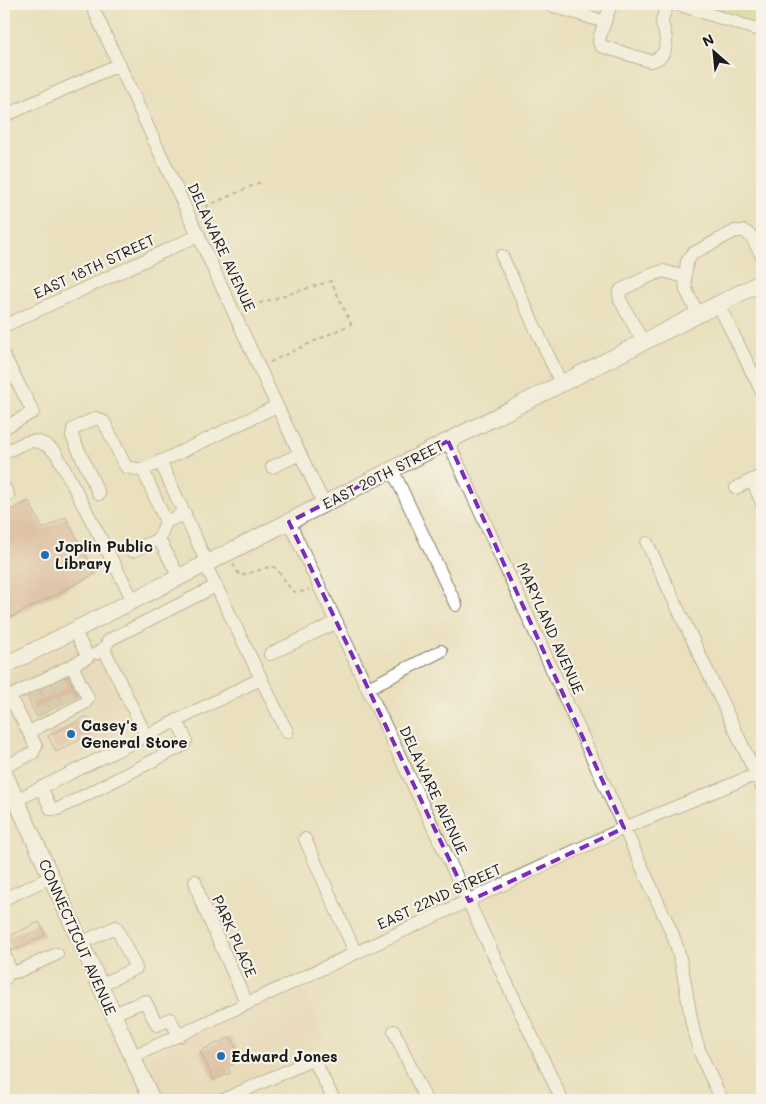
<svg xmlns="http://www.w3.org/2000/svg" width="766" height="1104" viewBox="0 0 766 1104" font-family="Mali,sans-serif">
<rect width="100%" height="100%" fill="#f7f3e8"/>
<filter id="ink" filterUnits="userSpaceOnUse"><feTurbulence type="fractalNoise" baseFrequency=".02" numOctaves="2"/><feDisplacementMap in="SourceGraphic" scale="10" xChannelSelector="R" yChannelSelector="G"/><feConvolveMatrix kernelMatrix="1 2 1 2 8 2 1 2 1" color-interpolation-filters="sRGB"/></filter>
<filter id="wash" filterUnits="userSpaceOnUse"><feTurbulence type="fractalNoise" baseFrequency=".0096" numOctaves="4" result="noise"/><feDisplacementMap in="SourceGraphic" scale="20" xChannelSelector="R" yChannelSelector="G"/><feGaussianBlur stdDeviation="1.12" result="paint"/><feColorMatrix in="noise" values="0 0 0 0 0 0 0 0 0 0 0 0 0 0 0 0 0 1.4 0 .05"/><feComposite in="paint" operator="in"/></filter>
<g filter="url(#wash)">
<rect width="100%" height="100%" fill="#eae0bd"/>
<!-- built -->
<path fill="#e7d4b7" d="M88,635L132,728L22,784L4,745V678L10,673Z
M302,986L328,1043L206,1100H166L149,1061L152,1055L156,1052Z"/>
<!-- green -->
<path fill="#bed072" stroke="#6d7647" d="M691,4H762V27Z"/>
<g id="blocks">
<!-- building -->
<path fill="#cf9784" d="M29,501L43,529L66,517L95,574L4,621V535L8,533L4,525V513Z
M68,676L78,696L37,717L27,697Z
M87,716L95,732L56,752L48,736Z
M39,922L45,935L12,951L6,938Z
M231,1037L242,1060L228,1067L230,1073L214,1080L200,1051Z"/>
</g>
</g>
<g filter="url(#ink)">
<use href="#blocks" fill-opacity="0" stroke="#837e6c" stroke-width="1"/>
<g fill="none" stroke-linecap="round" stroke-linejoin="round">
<!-- minor-tunnel -->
<path stroke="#c1b99d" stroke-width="12" stroke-dasharray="12 6" stroke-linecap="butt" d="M57,678L69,701
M45,684L57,707
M32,690L44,713"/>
<defs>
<path id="minor" d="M91,4L277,406L324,504
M547,4L605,22
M611,4L600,36L599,42L601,46L650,61C664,59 668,48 665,34C665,31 662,26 662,23C662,17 666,9 668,4
M677,4L762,31
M4,116L120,64
M502,256L561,383
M718,304L762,392
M698,314L686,290L685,277L687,262L692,254L735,231H744L751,236L762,256
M4,326L199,235
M643,342L620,300L619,293L621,290L654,274L663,271L685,277
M4,356L33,412L4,428
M448,441L672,933C684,963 686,996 693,1028C698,1053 711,1077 722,1100
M4,453C25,442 36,433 56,453L133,600
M160,461L207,563
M272,467L300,454
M392,469L456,605
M143,470L166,522
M752,480L762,503
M4,487L8,495
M736,488L762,475
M99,494L72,436L73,429L96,418L104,422L126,467L143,470L277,406
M289,522L562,1100
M159,539L179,577
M647,543L762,787
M132,551L159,539L166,522L185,513
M216,586L287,732
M104,649L146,736L260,679
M97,653L104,649L109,640L216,586L205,564
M270,654L337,622
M368,688L441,651
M29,732L85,703L88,698L72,666
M4,767L33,753L36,746L12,701L13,695L88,657L74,630
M41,787L51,809H58L184,745L186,740L177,720
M16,800L146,736
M305,839L355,952
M195,881L201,901L247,1004
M4,899L51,877
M81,943L116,927L136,968L100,985
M4,954L9,966L6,978
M8,972H15L19,971L57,954
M113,1014L145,1001L157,1025L170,1019L179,1036
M394,1031L426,1100
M132,1057L624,828L762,772
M223,1100L307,1062L311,1061L317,1066L334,1100"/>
<path id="major" d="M4,666L762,282
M4,773L152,1100"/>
</defs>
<!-- minor casing -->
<use href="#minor" stroke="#837e6c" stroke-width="14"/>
<!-- major casing -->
<use href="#major" stroke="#837e6c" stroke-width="18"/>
<!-- path -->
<path stroke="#837e6c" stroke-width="2" stroke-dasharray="4 4" stroke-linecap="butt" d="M198,210L263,181
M244,308L331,281L351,324L268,363
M233,564L240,576L272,566L277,569L292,591C298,593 303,592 309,589"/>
<!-- minor -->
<use href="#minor" stroke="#fff" stroke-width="12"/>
<!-- major -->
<use href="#major" stroke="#fff" stroke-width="16"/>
</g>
</g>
<!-- marked area -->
<path d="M0 0H766V1104H0ZM448,441L624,828L469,901L289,522Z" fill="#eae0bd" fill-opacity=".55" fill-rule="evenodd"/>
<path fill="none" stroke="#7b2cbf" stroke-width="4" stroke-dasharray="10 6" stroke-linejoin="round" d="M448,441L624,828L469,901L289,522Z"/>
<!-- markers -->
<g fill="#1f6fb2" stroke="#f7f3e8" stroke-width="2">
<circle cx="45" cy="555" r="5"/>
<circle cx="71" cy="734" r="5"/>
<circle cx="221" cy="1056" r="5"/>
</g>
<g text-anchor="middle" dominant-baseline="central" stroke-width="4.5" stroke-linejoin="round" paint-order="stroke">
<!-- street labels -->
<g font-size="15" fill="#1c1c1c" stroke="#f7f3e8">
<text transform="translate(222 247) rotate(65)">DELAWARE AVENUE</text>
<text transform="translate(94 266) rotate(-25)">EAST 18TH STREET</text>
<text transform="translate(383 474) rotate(-27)">EAST 20TH STREET</text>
<text transform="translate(551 628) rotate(66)">MARYLAND AVENUE</text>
<text transform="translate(434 790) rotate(65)">DELAWARE AVENUE</text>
<text transform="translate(439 896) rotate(-25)">EAST 22ND STREET</text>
<text transform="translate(235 936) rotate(66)">PARK PLACE</text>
<text transform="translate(78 937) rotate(66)">CONNECTICUT AVENUE</text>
</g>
<!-- poi labels -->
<g font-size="15" font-weight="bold" fill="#1c1c1c" stroke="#f7f3e8" text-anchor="start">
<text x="55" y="546">Joplin Public<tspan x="55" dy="17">Library</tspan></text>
<text x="81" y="725">Casey's<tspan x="81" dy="17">General Store</tspan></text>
<text x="231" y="1056">Edward Jones</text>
</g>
</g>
<!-- margin -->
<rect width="766" height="1104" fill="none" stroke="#f7f3e8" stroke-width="20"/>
<!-- north arrow -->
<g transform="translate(714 52) rotate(333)" stroke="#f7f3e8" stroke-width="4" paint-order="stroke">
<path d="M0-4L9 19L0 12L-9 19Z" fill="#1c1c1c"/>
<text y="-8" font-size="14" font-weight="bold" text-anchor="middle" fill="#1c1c1c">N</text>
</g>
</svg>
